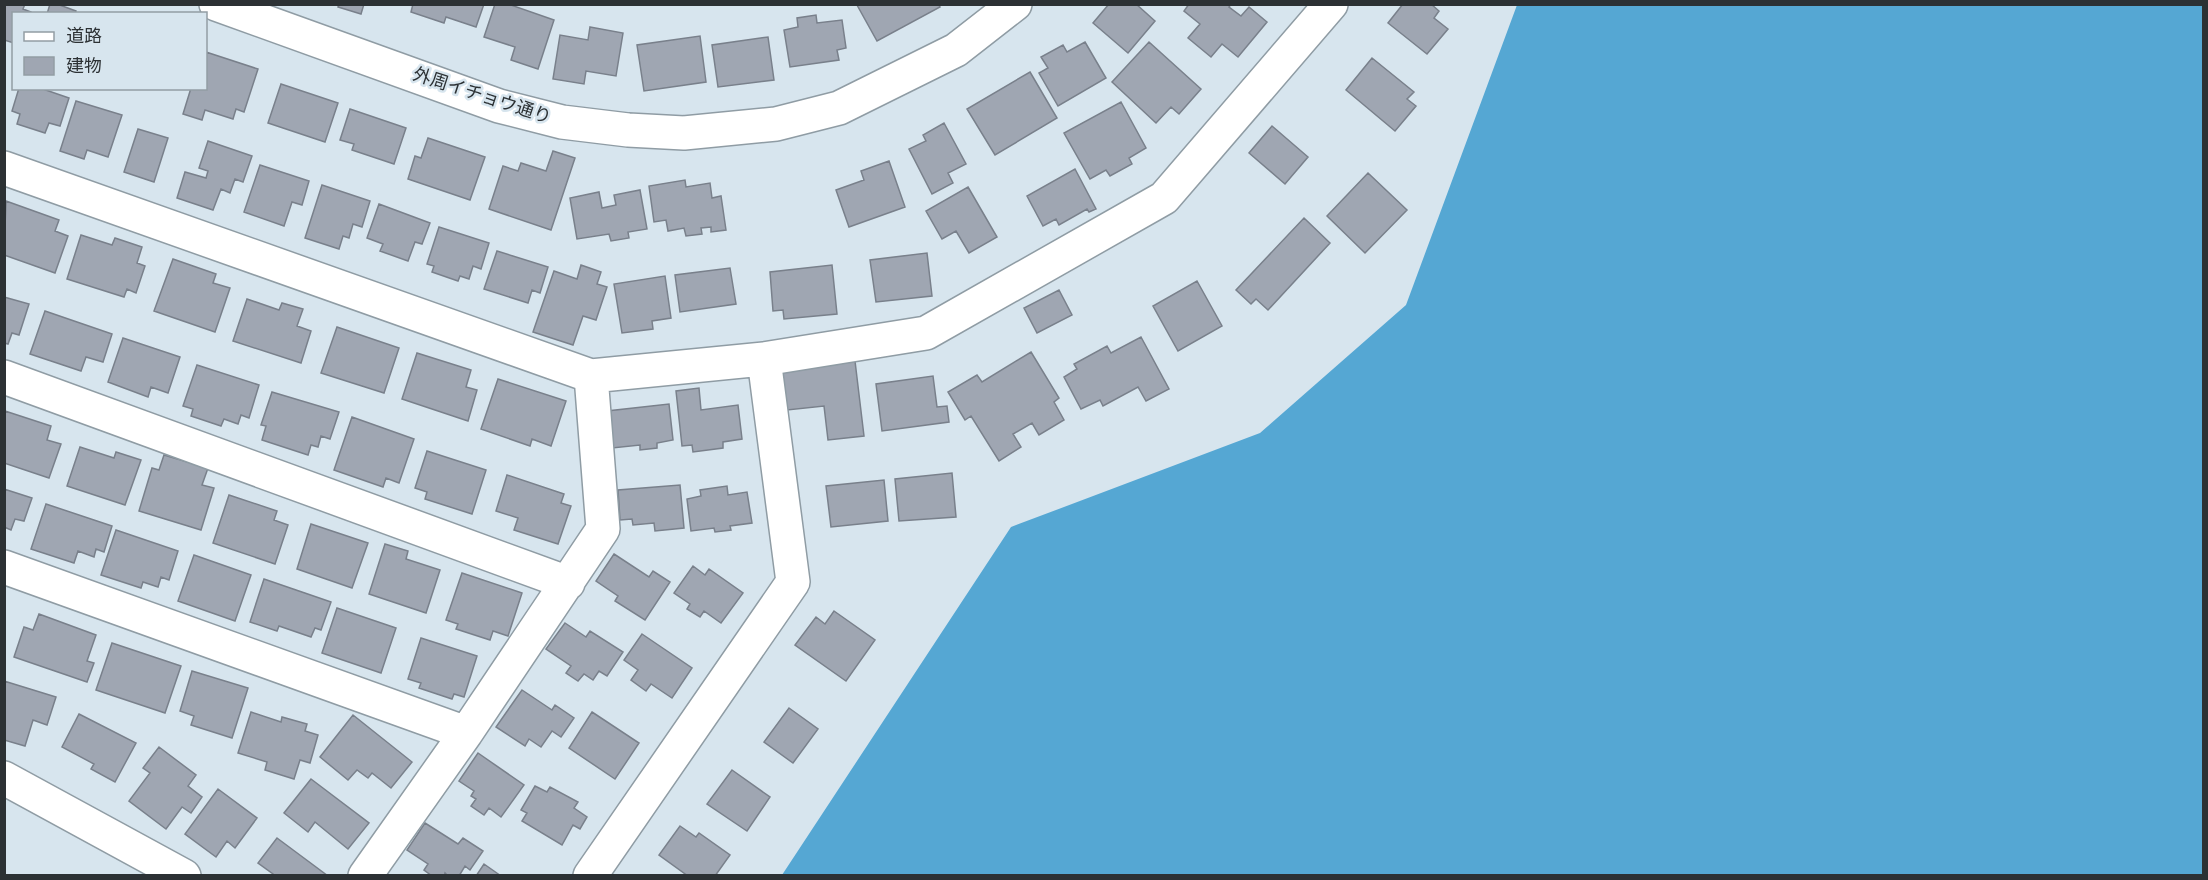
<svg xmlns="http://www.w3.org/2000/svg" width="2208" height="880" viewBox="0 0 2208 880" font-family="'Source Sans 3','Noto Sans JP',sans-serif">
<rect width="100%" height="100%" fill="#d7e5ee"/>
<!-- forest -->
<path fill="#55a7d3" d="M1517,5H2203V875H782L1011,527L1260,433L1406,305Z"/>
<!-- building -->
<path fill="#9fa6b2" stroke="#79808b" stroke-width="1.5" d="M4,4H25L23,9L31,12V14H14V43L4,40Z
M50,4H57L76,11L75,14H47Z
M339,4H364L361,14L338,7Z
M413,4H484L476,27L446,17L444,23L411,12Z
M495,4H508L554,20L538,69L511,60L515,47L484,37Z
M938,4L940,7L877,41L857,5Z
M1109,4H1136L1155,21L1128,53L1093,23Z
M1189,4H1231L1229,7L1241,16L1249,7L1267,22L1238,57L1222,44L1211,57L1188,38L1200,24L1184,11Z
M1403,4H1431L1439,11L1434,18L1448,29L1427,54L1388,23Z
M816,15L817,23L842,20L846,48L837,50L839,60L790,67L784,30L798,27L797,18Z
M590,27L623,33L616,76L586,71L584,84L553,79L560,35L588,40Z
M700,36L706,82L644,91L637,45Z
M768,37L774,80L718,87L712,45Z
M1085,42L1106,78L1058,106L1039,73L1048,68L1041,57L1063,45L1067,52Z
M1149,42L1201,89L1179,114L1171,107L1156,123L1112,82Z
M206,52L258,69L244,112L236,109L233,119L205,110L202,120L183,114L191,88H206Z
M1372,58L1414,92L1407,99L1416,106L1395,131L1346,90Z
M1030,72L1057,118L995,155L967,109Z
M281,84L338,103L325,142L268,123Z
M19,88H40L69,98L60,126L49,123L45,133L17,124L20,114L12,111Z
M76,101L122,115L108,157L87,150L84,159L60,151Z
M1121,102L1146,148L1129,158L1132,164L1110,176L1106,170L1090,179L1064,133Z
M350,109L406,128L394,164L352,150L354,144L340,140Z
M944,123L966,164L948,173L953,183L932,194L909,149L926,141L923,135Z
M1272,126L1308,157L1285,184L1249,153Z
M138,129L168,138L154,182L124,172Z
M428,138L485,157L470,200L408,179L415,156L421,158Z
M208,141L252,156L243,182L235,179L230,193L221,189L213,210L177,198L185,172L206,178L208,171L199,168Z
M553,151L575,158L551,230L489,209L503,166L518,171L521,163L546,171Z
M889,161L905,207L849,227L836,190L864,180L861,171Z
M260,165L309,181L302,205L292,202L284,226L244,212Z
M1075,169L1096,209L1089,212L1087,209L1059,225L1056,219L1043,226L1027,196Z
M1368,173L1407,210L1365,253L1327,216Z
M685,180L686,187L710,183L712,198L721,196L726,230L711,232V227L701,228L702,234L686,236L684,228L668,231L666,220L654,222L649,186Z
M322,185L370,201L362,227L353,224L349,238L343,236L339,249L305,238Z
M968,187L997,237L969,253L956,231L942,239L926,211Z
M640,190L647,229L628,232L629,238L611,241L609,234L577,239L570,198L599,192L602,208L616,205L614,195Z
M6,201L59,220L55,231L68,236L55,273L4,255Z
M379,204L430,223L422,244L415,242L408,261L380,251L383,244L367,238Z
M1304,218L1330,243L1268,310L1256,299L1251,304L1236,290Z
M439,227L489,243L481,269L473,266L469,279L460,276L458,281L432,272L434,266L427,264Z
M81,235L112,245L115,238L142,247L137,263L145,266L136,293L127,289L124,297L67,279Z
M497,251L548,267L540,293L532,290L528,303L484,289Z
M927,253L932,296L876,302L870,260Z
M173,259L216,274L213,283L230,288L215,332L154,311Z
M581,265L601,272L597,284L607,287L596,320L583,316L573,345L533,332L554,271L577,279Z
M832,265L837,314L784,319L783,310L773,311L770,272Z
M730,268L736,304L680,312L675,275Z
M665,276L671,318L652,321L653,329L622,333L614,284Z
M1197,281L1222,326L1178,351L1153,306Z
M1059,290L1072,315L1037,333L1024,308Z
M4,297L29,304L19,335L12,333L8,344L4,343Z
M247,299L279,310L282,303L303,309L297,326L311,331L301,363L233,341Z
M45,311L112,334L103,362L86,357L81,371L30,354Z
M337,327L399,348L384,393L321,373Z
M1141,337L1169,389L1146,401L1138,387L1103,406L1100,400L1081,409L1064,377L1077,369L1074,364L1107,346L1111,353Z
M123,338L180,357L168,393L151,387L148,397L108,382Z
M1031,352L1059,398L1054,402L1064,420L1039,435L1032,423L1013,434L1021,447L999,461L971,416L965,420L948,392L977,375L982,382Z
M417,353L471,370L466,387L477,390L468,421L402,399Z
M855,361L864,436L828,440L824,406L787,410L782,370Z
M197,365L259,385L249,418L241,415L238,424L224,419L221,426L191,416L193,409L183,406Z
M933,376L937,407L947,406L949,422L882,431L876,384Z
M498,379L566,401L551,446L532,439L530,446L481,429Z
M699,388L701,410L738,405L742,439L723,442V448L693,452L692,445L682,446L676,391Z
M272,392L339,412L330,439L321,436L318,447L311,445L308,455L262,440L266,426L261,425Z
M669,404L673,440L657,443V448L640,450V445L612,448L607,411Z
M5,411L51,426L47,440L61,444L49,478L4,463Z
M352,417L414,439L399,483L386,478L383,487L334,470Z
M80,447L114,458L116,452L141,460L125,505L67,486Z
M427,451L486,470L472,514L425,499L427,492L415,488Z
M164,455L208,468L202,485L214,488L201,530L139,511L152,468L159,470Z
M952,473L956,517L899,521L895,479Z
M507,475L564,494L561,503L571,506L558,544L514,530L518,518L496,511Z
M884,480L888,521L831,527L826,486Z
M680,485L684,528L655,531L654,523L633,525L632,519L620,520L618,490Z
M727,486L728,495L747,492L752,523L730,526L731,530L715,532L714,528L691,531L687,499L701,496L700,490Z
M4,489L32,498L24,521L15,519L11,530L4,527Z
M229,495L277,511L274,520L288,525L275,564L213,543Z
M46,504L112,526L104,552L96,549L94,557L78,551L74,563L31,549Z
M311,524L368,543L352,588L297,569Z
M116,530L178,551L169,580L161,577L158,587L143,582L141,588L101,575Z
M385,544L408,551L406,559L440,570L426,613L369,594Z
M614,554L649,577L653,571L670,582L645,620L615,601L618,596L596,581Z
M194,555L251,575L235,621L178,601Z
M693,566L705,575L709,569L743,593L721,623L704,611L700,617L687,609L690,604L674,593Z
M462,573L522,593L508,636L493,631L490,640L456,629L458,624L446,620Z
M264,579L331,602L321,630L315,628L311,637L279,626L277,631L250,622Z
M337,608L396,628L381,673L322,653Z
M834,611L875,640L846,681L795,645L816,617L825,624Z
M39,614L96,635L87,661L94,663L87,682L14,657L24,627L33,630Z
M565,623L586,637L590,631L623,652L607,676L599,671L593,680L584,674L578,681L566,673L571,666L546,649Z
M642,634L692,668L672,698L651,684L646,691L631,680L638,670L624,660Z
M421,638L477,656L464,697L454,694L452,699L419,688L421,683L408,679Z
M112,643L181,666L165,713L96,690Z
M192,671L248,688L232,738L191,725L194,716L180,711Z
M4,681L56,697L47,725L33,720L25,746L4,740Z
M522,690L552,710L555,705L574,718L561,737L552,731L541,747L529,739L525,746L496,727Z
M789,708L818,729L793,763L764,742Z
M251,712L281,722L282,717L307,724L305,731L318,735L310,763L300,760L294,779L265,770L267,762L238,753Z
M592,712L639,743L615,779L569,748Z
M79,714L136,743L115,782L91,769L94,764L62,747Z
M353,715L412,762L391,788L372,773L368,778L357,770L348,780L320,757Z
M159,747L196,775L188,786L202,797L191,813L182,807L166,829L129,801L150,773L143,768Z
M478,753L524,785L501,817L489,808L484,815L471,806L476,799L471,796L474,791L459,781Z
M732,770L770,797L747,831L707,804Z
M311,779L369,823L348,849L315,822L308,832L284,813Z
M535,786L547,792L550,787L578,802L574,808L587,817L580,829L573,825L562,845L522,821L527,813L521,810Z
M218,789L257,818L235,848L227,841L216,857L185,834Z
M425,823L458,844L463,838L483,851L470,870L465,866L459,876H448L445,873L444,876H432L424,870L428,864L407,850Z
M680,826L696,837L699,833L730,855L715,876H688L659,855Z
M277,838L328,876H272L273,874L258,863Z
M484,864L501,876H476Z"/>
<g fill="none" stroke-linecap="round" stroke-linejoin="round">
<defs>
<path id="minor" d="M216,4L499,106L562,122L628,130L684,133L776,124L839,108L956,50L1015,4
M4,168L591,376L764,359L793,582L590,876
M764,359L926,333L1164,198L1331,4
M4,377L568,583
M4,567L466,733
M4,778L184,876
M365,876L466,733L603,529L591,376"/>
</defs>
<!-- minor casing -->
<use href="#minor" stroke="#8f9ca4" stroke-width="36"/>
<!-- minor -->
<use href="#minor" stroke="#fff" stroke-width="33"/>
</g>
<g text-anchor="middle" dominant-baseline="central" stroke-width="5" stroke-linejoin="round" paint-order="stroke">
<!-- street labels -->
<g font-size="18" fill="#2c3134" stroke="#d7e5ee">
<text transform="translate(482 96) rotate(18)">外周イチョウ通り</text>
</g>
</g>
<!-- border -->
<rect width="2208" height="880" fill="none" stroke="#2c3134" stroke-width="12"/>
<!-- legend -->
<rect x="12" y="12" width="195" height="78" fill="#d7e5ee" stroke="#939da4" stroke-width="1.5"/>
<rect x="24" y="32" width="30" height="9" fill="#ffffff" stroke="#939da4" stroke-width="1.5"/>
<text x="66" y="42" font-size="18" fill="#2c3134">道路</text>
<rect x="24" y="57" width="30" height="18" fill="#9fa6b2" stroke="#939da4" stroke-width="1.5"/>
<text x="66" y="72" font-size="18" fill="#2c3134">建物</text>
</svg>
